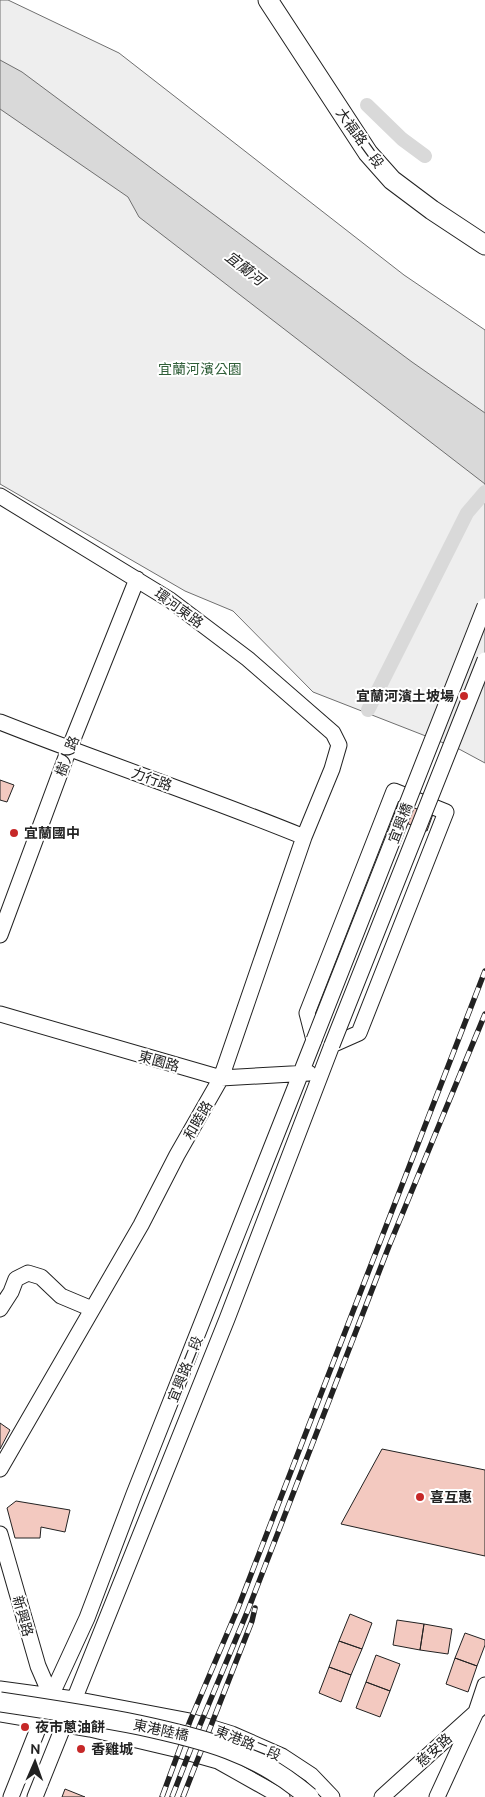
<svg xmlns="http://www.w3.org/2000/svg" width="485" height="1797" viewBox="0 0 485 1797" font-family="Ubuntu,'Noto Sans TC',sans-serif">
<rect width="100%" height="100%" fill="#fff"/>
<!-- green -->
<path fill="#eee" stroke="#6f6f6f" d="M0,0H8L119,53L404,275L485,330V763L459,749L313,692L233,611L185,591L0,484Z"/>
<!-- water -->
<path fill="#d9d9d9" stroke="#6f6f6f" d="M0,60L22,72L412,362L485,413V484L139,217L128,197L0,109Z"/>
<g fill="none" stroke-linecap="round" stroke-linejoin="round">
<!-- canal -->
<path stroke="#d9d9d9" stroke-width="14" d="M367,105L402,139L425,156
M368,710L467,513L485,492"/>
</g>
<!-- building -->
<path fill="#f3c9c0" stroke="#222" d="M0,780L14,785L7,802L0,800Z
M399,801L433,814L427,831L393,818Z
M0,1423L10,1430L0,1449Z
M382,1449L485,1470V1556L341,1524Z
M16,1501L70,1510L65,1532L41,1527L40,1538H15L7,1508Z
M350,1614L372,1623L362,1649L339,1641Z
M397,1620L424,1624L420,1650L393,1645Z
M424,1624L452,1629L448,1654L420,1650Z
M465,1633L485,1640V1645L477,1666L455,1658Z
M339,1641L362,1649L351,1675L329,1667Z
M376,1655L400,1664L390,1691L366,1682Z
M455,1658L477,1666L468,1692L446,1684Z
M329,1667L351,1675L341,1702L319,1693Z
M366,1682L390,1691L380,1717L356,1708Z
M65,1789L85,1797H62Z"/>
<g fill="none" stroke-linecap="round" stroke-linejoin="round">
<defs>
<path id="minor" d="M0,496L170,600L248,659L333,733L339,745L332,769L304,837L221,1078L177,1155L141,1225L0,1469
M0,722C101,762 204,796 304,837
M0,935L69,749L137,579
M0,1014L221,1078L309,1073
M0,1309L11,1292L16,1279L28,1273L41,1277L61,1296L92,1309
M0,1534L38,1666L51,1696
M0,1689L74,1699L190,1721L232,1734L282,1756L311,1775L332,1797
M0,1714L90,1729L179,1750L218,1761L282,1797
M11,1797L51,1696L87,1618L134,1494L314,1040L307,1013L394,791L446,812L359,1033L332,1045L227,1319L35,1797
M382,1797L485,1704
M437,1797L476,1712L485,1685"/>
<path id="major" d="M268,0L368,153L392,180L432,210L485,245"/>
</defs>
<!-- minor casing -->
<use href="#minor" stroke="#222" stroke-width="17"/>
<!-- major casing -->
<use href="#major" stroke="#222" stroke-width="21"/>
<!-- minor -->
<use href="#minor" stroke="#fff" stroke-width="15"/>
<!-- major -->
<use href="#major" stroke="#fff" stroke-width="19"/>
<defs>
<path id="rail" d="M162,1797L190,1721L238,1608L485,971
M172,1797L200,1725L248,1610L389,1246L485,1014
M183,1797L252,1621L255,1608"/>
</defs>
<!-- rail casing -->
<use href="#rail" stroke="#222" stroke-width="5.5"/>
<!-- rail -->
<use href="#rail" stroke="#fff" stroke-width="4" stroke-dasharray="11" stroke-linecap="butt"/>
<defs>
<path id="minor-bridge" d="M314,1040L485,606
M332,1045L485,660"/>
<path id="major-bridge" d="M0,1702C47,1709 93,1716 139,1725C204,1739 257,1752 309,1797"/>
</defs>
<!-- minor-bridge casing -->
<use href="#minor-bridge" stroke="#222" stroke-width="17" stroke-linecap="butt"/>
<!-- major-bridge casing -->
<use href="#major-bridge" stroke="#222" stroke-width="21" stroke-linecap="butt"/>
<!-- minor-bridge -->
<use href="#minor-bridge" stroke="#fff" stroke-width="15"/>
<!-- major-bridge -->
<use href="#major-bridge" stroke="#fff" stroke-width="19"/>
</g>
<!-- markers -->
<g fill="#c62828" stroke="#fff" stroke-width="2">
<circle cx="464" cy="696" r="5"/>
<circle cx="14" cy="833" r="5"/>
<circle cx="420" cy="1497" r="5"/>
<circle cx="25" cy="1727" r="5"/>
<circle cx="81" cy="1749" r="5"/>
</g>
<g text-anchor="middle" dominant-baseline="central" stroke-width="4" stroke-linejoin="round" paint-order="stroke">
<!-- street labels -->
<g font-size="14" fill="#222" stroke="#fff">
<text transform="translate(360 138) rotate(54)">大福路二段</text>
<text transform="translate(179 608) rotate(36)">環河東路</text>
<text transform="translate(67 756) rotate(-69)">樹人路</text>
<text transform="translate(152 779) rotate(20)">力行路</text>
<text transform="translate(400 823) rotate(-69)">宜興橋</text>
<text transform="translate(159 1061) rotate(16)">東園路</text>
<text transform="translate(198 1120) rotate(-60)">和睦路</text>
<text transform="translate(185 1369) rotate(-68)">宜興路二段</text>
<text transform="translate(23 1616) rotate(74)">新興路</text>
<text transform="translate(161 1730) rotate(12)">東港陸橋</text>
<text transform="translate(248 1743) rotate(22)">東港路二段</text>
<text transform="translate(434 1750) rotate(-42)">慈安路</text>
</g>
<!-- park labels -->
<g font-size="14" fill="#2f5e38" stroke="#fff">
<text x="200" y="369">宜蘭河濱公園</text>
</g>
<!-- poi labels -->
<g font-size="14" font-weight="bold" fill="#222" stroke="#fff" text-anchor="start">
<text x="454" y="696" text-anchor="end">宜蘭河濱土坡場</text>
<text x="24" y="833">宜蘭國中</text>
<text x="430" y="1497">喜互惠</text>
<text x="35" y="1727">夜市蔥油餅</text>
<text x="91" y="1749">香雞城</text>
</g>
<!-- water labels -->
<g font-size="15" font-style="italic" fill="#222" stroke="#fff">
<text transform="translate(245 268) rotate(38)">宜蘭河</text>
</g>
</g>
<!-- north arrow -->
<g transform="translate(35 1762) rotate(2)" stroke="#ffffff" stroke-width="4" paint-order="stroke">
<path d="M0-4L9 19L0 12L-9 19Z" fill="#222222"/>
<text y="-8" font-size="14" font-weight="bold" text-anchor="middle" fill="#222222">N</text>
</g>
</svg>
